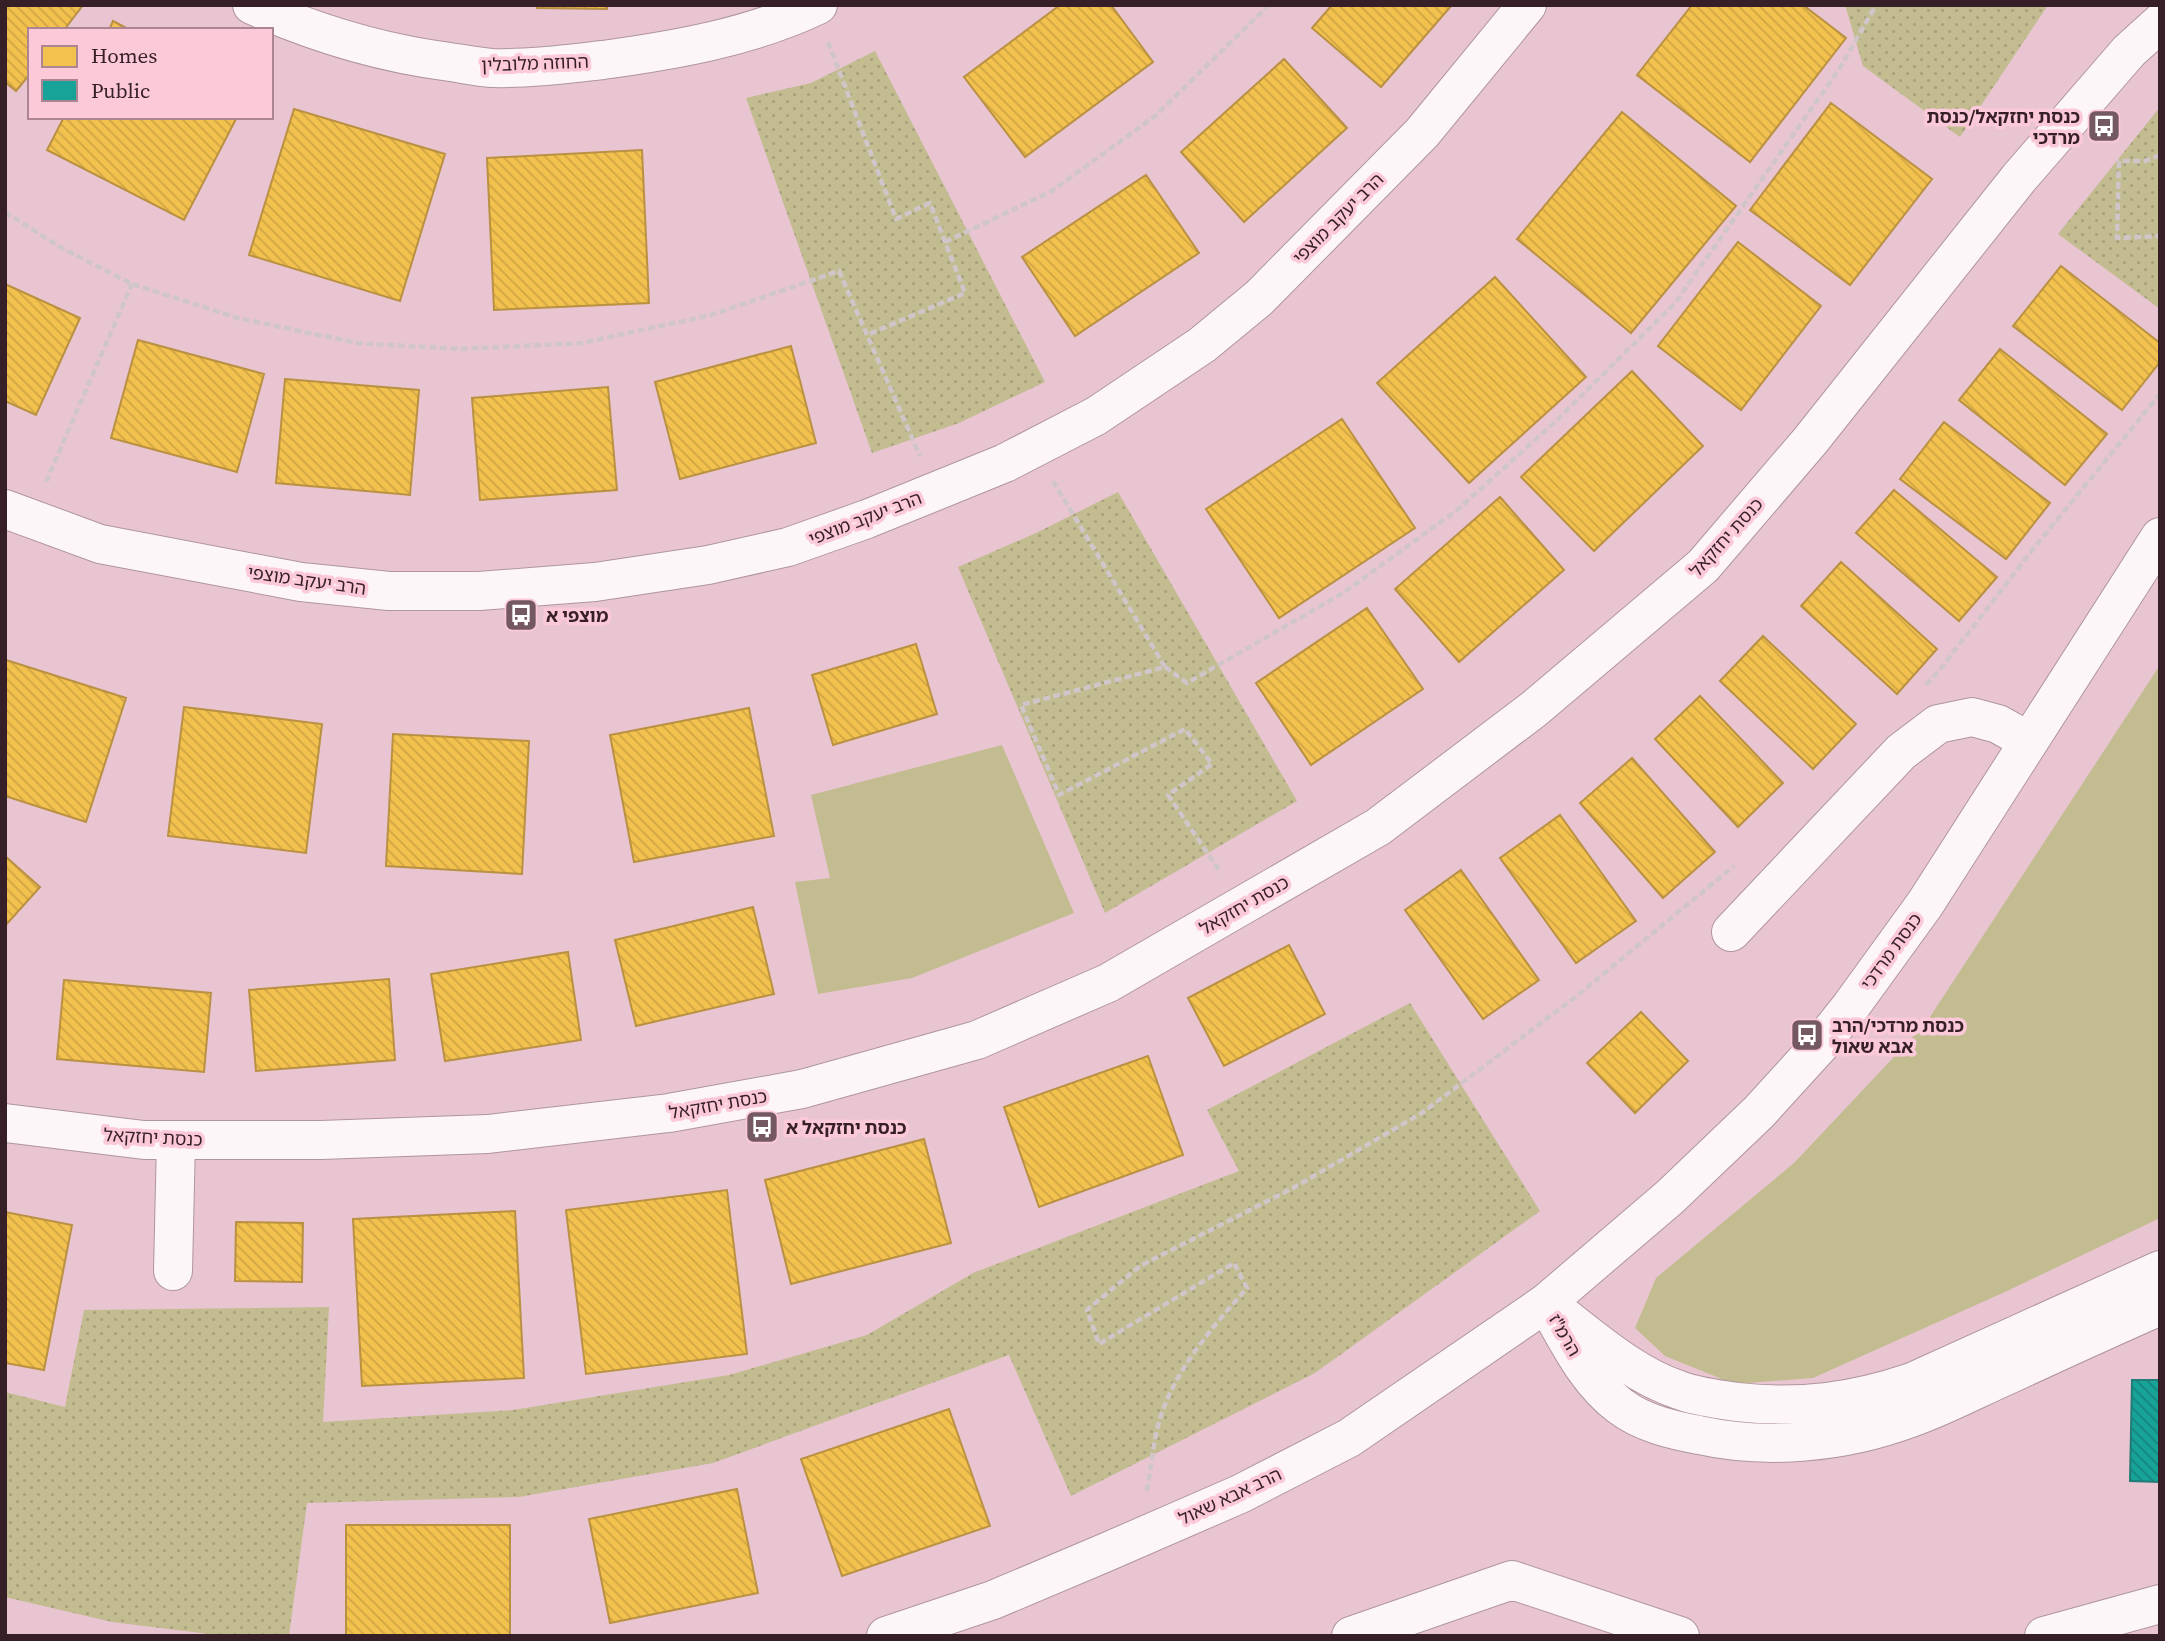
<svg xmlns="http://www.w3.org/2000/svg" width="2165" height="1641" viewBox="0 0 2165 1641" font-family="'Source Serif 4','Noto Sans Hebrew',serif">
<defs>
<pattern id="park-dots" width="8" height="8" patternUnits="userSpaceOnUse" patternTransform="scale(1.75)"><rect width="8" height="8" fill="#c3bc91"/><path d="M2 2h.1M6 6h.1" fill="none" stroke="#a8a17d" stroke-width="1.8" stroke-linecap="round"/></pattern>
<pattern id="homes-back-hatch" width="6" height="6" patternUnits="userSpaceOnUse" patternTransform="scale(1.75)"><rect width="6" height="6" fill="#f2c14e"/><path d="M-1 5l2 2M0 0l6 6M5-1l2 2" fill="none" stroke="#d0a544"/></pattern>
<pattern id="public-back-hatch" width="6" height="6" patternUnits="userSpaceOnUse" patternTransform="scale(1.75)"><rect width="6" height="6" fill="#17a398"/><path d="M-1 5l2 2M0 0l6 6M5-1l2 2" fill="none" stroke="#16847c"/></pattern>
</defs>
<rect width="100%" height="100%" fill="#e8c5d1"/>
<!-- green -->
<path fill="#c3bc91" d="M2160,665V1218L2007,1291L1813,1378L1734,1384L1665,1356L1635,1328L1656,1278L1794,1163L1926,1023Z
M1002,745L1074,913L912,978L818,994L795,882L830,878L811,795Z"/>
<!-- park -->
<path fill="url(#park-dots)" d="M1845,5H2048L1960,137L1863,66Z
M875,51L1045,382L959,423L872,453L746,98L811,83Z
M2160,107V309L2058,234Z
M1118,492L1297,801L1105,913L958,567L1036,533Z
M1410,1003L1540,1211L1315,1373L1071,1496L1009,1355L713,1463L519,1497L307,1503L289,1636H225L112,1622L5,1597V1392L65,1407L84,1310L329,1307L323,1422L513,1410L729,1375L867,1335L973,1273L1239,1171L1207,1110Z"/>
<!-- homes -->
<path fill="url(#homes-back-hatch)" stroke="#ba9042" stroke-width="2" d="M5,5H83L64,30H30V74L16,91L5,82Z
M537,5H607V9L537,8Z
M1060,5H1111L1153,62L1025,157L964,77Z
M1332,5H1452L1381,87L1312,28Z
M1692,5H1803L1846,38L1750,162L1637,75Z
M113,21L130,30H109Z
M1284,59L1347,128L1244,222L1181,152Z
M1831,103L1932,179L1850,285L1750,210Z
M294,109L445,154L400,301L249,255Z
M1622,112L1736,206L1631,333L1517,239Z
M64,117H237L184,220L47,150Z
M642,150L649,303L494,310L487,158Z
M1146,175L1199,253L1075,336L1022,257Z
M1738,242L1821,306L1741,410L1658,346Z
M2061,266L2160,343V362L2122,410L2013,326Z
M1495,277L1586,377L1469,483L1377,383Z
M5,284L80,318L36,415L5,401Z
M138,340L264,374L237,472L111,438Z
M791,346L816,443L680,479L655,382Z
M2000,349L2107,434L2065,485L1959,400Z
M1632,371L1703,446L1594,551L1521,477Z
M285,379L419,390L410,495L276,483Z
M608,387L617,490L480,500L472,398Z
M1342,419L1415,528L1279,618L1206,509Z
M1944,422L2050,503L2006,559L1900,479Z
M1894,490L1997,577L1959,621L1856,533Z
M1500,497L1564,570L1459,662L1395,589Z
M1841,562L1937,649L1897,694L1801,606Z
M1367,608L1423,689L1311,765L1256,683Z
M1763,636L1856,724L1813,769L1720,681Z
M916,644L937,714L833,745L812,675Z
M6,660L126,698L86,822L5,796Z
M1700,696L1783,783L1738,827L1655,739Z
M184,707L322,724L306,853L168,836Z
M749,708L774,836L634,862L610,735Z
M393,734L529,741L522,874L386,866Z
M1632,758L1715,852L1663,898L1580,803Z
M1560,815L1636,921L1576,963L1500,858Z
M5,856L40,887L5,926Z
M1461,870L1539,980L1483,1019L1405,910Z
M753,907L774,994L636,1026L615,940Z
M1289,945L1325,1014L1224,1066L1188,998Z
M568,952L581,1040L445,1061L431,974Z
M389,979L395,1060L256,1071L249,990Z
M64,980L211,993L204,1072L57,1059Z
M1641,1012L1688,1061L1635,1113L1587,1063Z
M1148,1056L1183,1155L1039,1207L1004,1107Z
M924,1139L951,1243L791,1284L765,1180Z
M727,1190L747,1354L586,1374L566,1210Z
M515,1211L524,1378L362,1386L353,1219Z
M5,1212L72,1225L44,1370L5,1363Z
M236,1222L303,1223L302,1282L235,1281Z
M949,1409L990,1526L842,1576L801,1459Z
M737,1489L758,1593L610,1623L589,1519Z
M346,1525H510V1636H346Z"/>
<!-- public -->
<path fill="url(#public-back-hatch)" stroke="#217b76" stroke-width="2" d="M2132,1380H2160V1482L2130,1481Z"/>
<g fill="none" stroke-linecap="round" stroke-linejoin="round">
<defs>
<path id="minor" d="M252,5C317,34 379,53 450,62C464,64 478,67 492,68C529,69 567,64 603,60C676,50 751,37 818,5
M5,509L100,544L301,582L389,591H479L595,582L708,565L788,547L867,519L1005,463L1096,416L1202,345L1259,298L1422,133L1527,5
M1731,932L1901,752L1938,724L1972,717L1998,724L2028,741
M5,1123L144,1140H321L488,1134L669,1113L802,1089L977,1040L1108,983L1378,827L1534,709L1703,566L1810,441L2019,178L2129,51L2160,23
M173,1271L176,1140
M1546,1303C1567,1339 1586,1381 1620,1406C1642,1423 1672,1430 1699,1435C1767,1450 1843,1443 1908,1419C1943,1407 1976,1389 2010,1374C2060,1351 2110,1328 2160,1306
M1562,1315C1598,1343 1635,1375 1679,1390C1697,1397 1718,1399 1737,1402C1799,1409 1853,1402 1912,1382L2160,1270
M886,1636L993,1600L1102,1554L1240,1494L1349,1438L1546,1303L1670,1197L1759,1112L1820,1045L1851,1006L1925,904L2160,537
M1351,1636L1512,1580L1680,1636
M2044,1636L2160,1604"/>
</defs>
<!-- minor casing -->
<use href="#minor" stroke="#b0959e" stroke-width="40"/>
<!-- path -->
<path stroke="#d0c6c9" stroke-width="4.5" stroke-dasharray="7 3.5" stroke-linecap="butt" d="M828,42L896,219L930,203L965,293L867,335
M2160,155L2145,161H2119L2117,238L2160,236
M5,212L60,247L132,284L238,318L357,343L460,349L582,343L711,315L839,271L920,456
M945,242L1052,191L1155,116L1269,5
M1053,481L1165,667L1021,705L1059,795L1185,729L1212,764L1168,795L1221,873
M46,482L132,284
M1165,667L1187,683L1343,593L1456,511L1553,424L1675,303L1840,68L1876,5
M1926,685L1941,668L2038,543L2160,394
M1147,1491C1151,1468 1153,1444 1159,1422C1174,1370 1212,1328 1247,1288L1234,1263L1099,1344L1087,1310L1140,1266L1293,1188L1422,1113L1578,995L1734,866"/>
<!-- minor -->
<use href="#minor" stroke="#fcf6f8" stroke-width="38"/>
</g>
<!-- icons -->
<defs>
<symbol id="bus-square" viewBox="-11 -11 22 22"><rect x="-9" y="-9" width="18" height="18" rx="4" fill="#755962" stroke="#fcc9d9"/><path d="M-5-6H5V4H4V6H2V4H-2V6H-4V4H-5ZM-3.5-4V0h7V-4ZM-3.5 1.2v1.5H-2V1.2ZM2 1.2v1.5H3.5V1.2Z" fill="#fff"/></symbol>
</defs>
<g fill-rule="evenodd">
<use href="#bus-square" x="2085" y="107" width="38" height="38"/>
<use href="#bus-square" x="502" y="596" width="38" height="38"/>
<use href="#bus-square" x="1788" y="1016" width="38" height="38"/>
<use href="#bus-square" x="743" y="1108" width="38" height="38"/>
</g>
<g text-anchor="middle" dominant-baseline="central" stroke-width="7" stroke-linejoin="round" paint-order="stroke">
<!-- street labels -->
<g font-size="18" fill="#371f27" stroke="#fcc9d9">
<text transform="translate(535 63) rotate(-2)">החוזה מלובלין</text>
<text transform="translate(1338 218) rotate(-45)">הרב יעקב מוצפי</text>
<text transform="translate(865 518) rotate(-21)">הרב יעקב מוצפי</text>
<text transform="translate(1726 537) rotate(-48)">כנסת יחזקאל</text>
<text transform="translate(307 580) rotate(8)">הרב יעקב מוצפי</text>
<text transform="translate(1244 905) rotate(-30)">כנסת יחזקאל</text>
<text transform="translate(1891 951) rotate(-54)">כנסת מרדכי</text>
<text transform="translate(718 1104) rotate(-10)">כנסת יחזקאל</text>
<text transform="translate(153 1137) rotate(3)">כנסת יחזקאל</text>
<text transform="translate(1565 1335) rotate(60)">הרמ"ז</text>
<text transform="translate(1230 1496) rotate(-25)">הרב אבא שאול</text>
</g>
<!-- poi labels -->
<g font-size="18" font-weight="bold" fill="#371f27" stroke="#fcc9d9" text-anchor="start">
<text x="2080" y="116" text-anchor="end">כנסת יחזקאל/כנסת<tspan x="2080" dy="21">מרדכי</tspan></text>
<text x="546" y="615">מוצפי א</text>
<text x="1832" y="1025">כנסת מרדכי/הרב<tspan x="1832" dy="21">אבא שאול</tspan></text>
<text x="786" y="1127">כנסת יחזקאל א</text>
</g>
</g>
<!-- border -->
<rect width="2165" height="1641" fill="none" stroke="#371f27" stroke-width="14"/>
<!-- legend -->
<rect x="28" y="28" width="245" height="91" fill="#fcc9d9" stroke="#ad8592" stroke-width="2"/>
<rect x="42" y="46" width="35" height="21" fill="#f2c14e" stroke="#ad8592" stroke-width="2"/>
<text x="91" y="63" font-size="21" fill="#371f27">Homes</text>
<rect x="42" y="80" width="35" height="21" fill="#17a398" stroke="#ad8592" stroke-width="2"/>
<text x="91" y="98" font-size="21" fill="#371f27">Public</text>
</svg>
